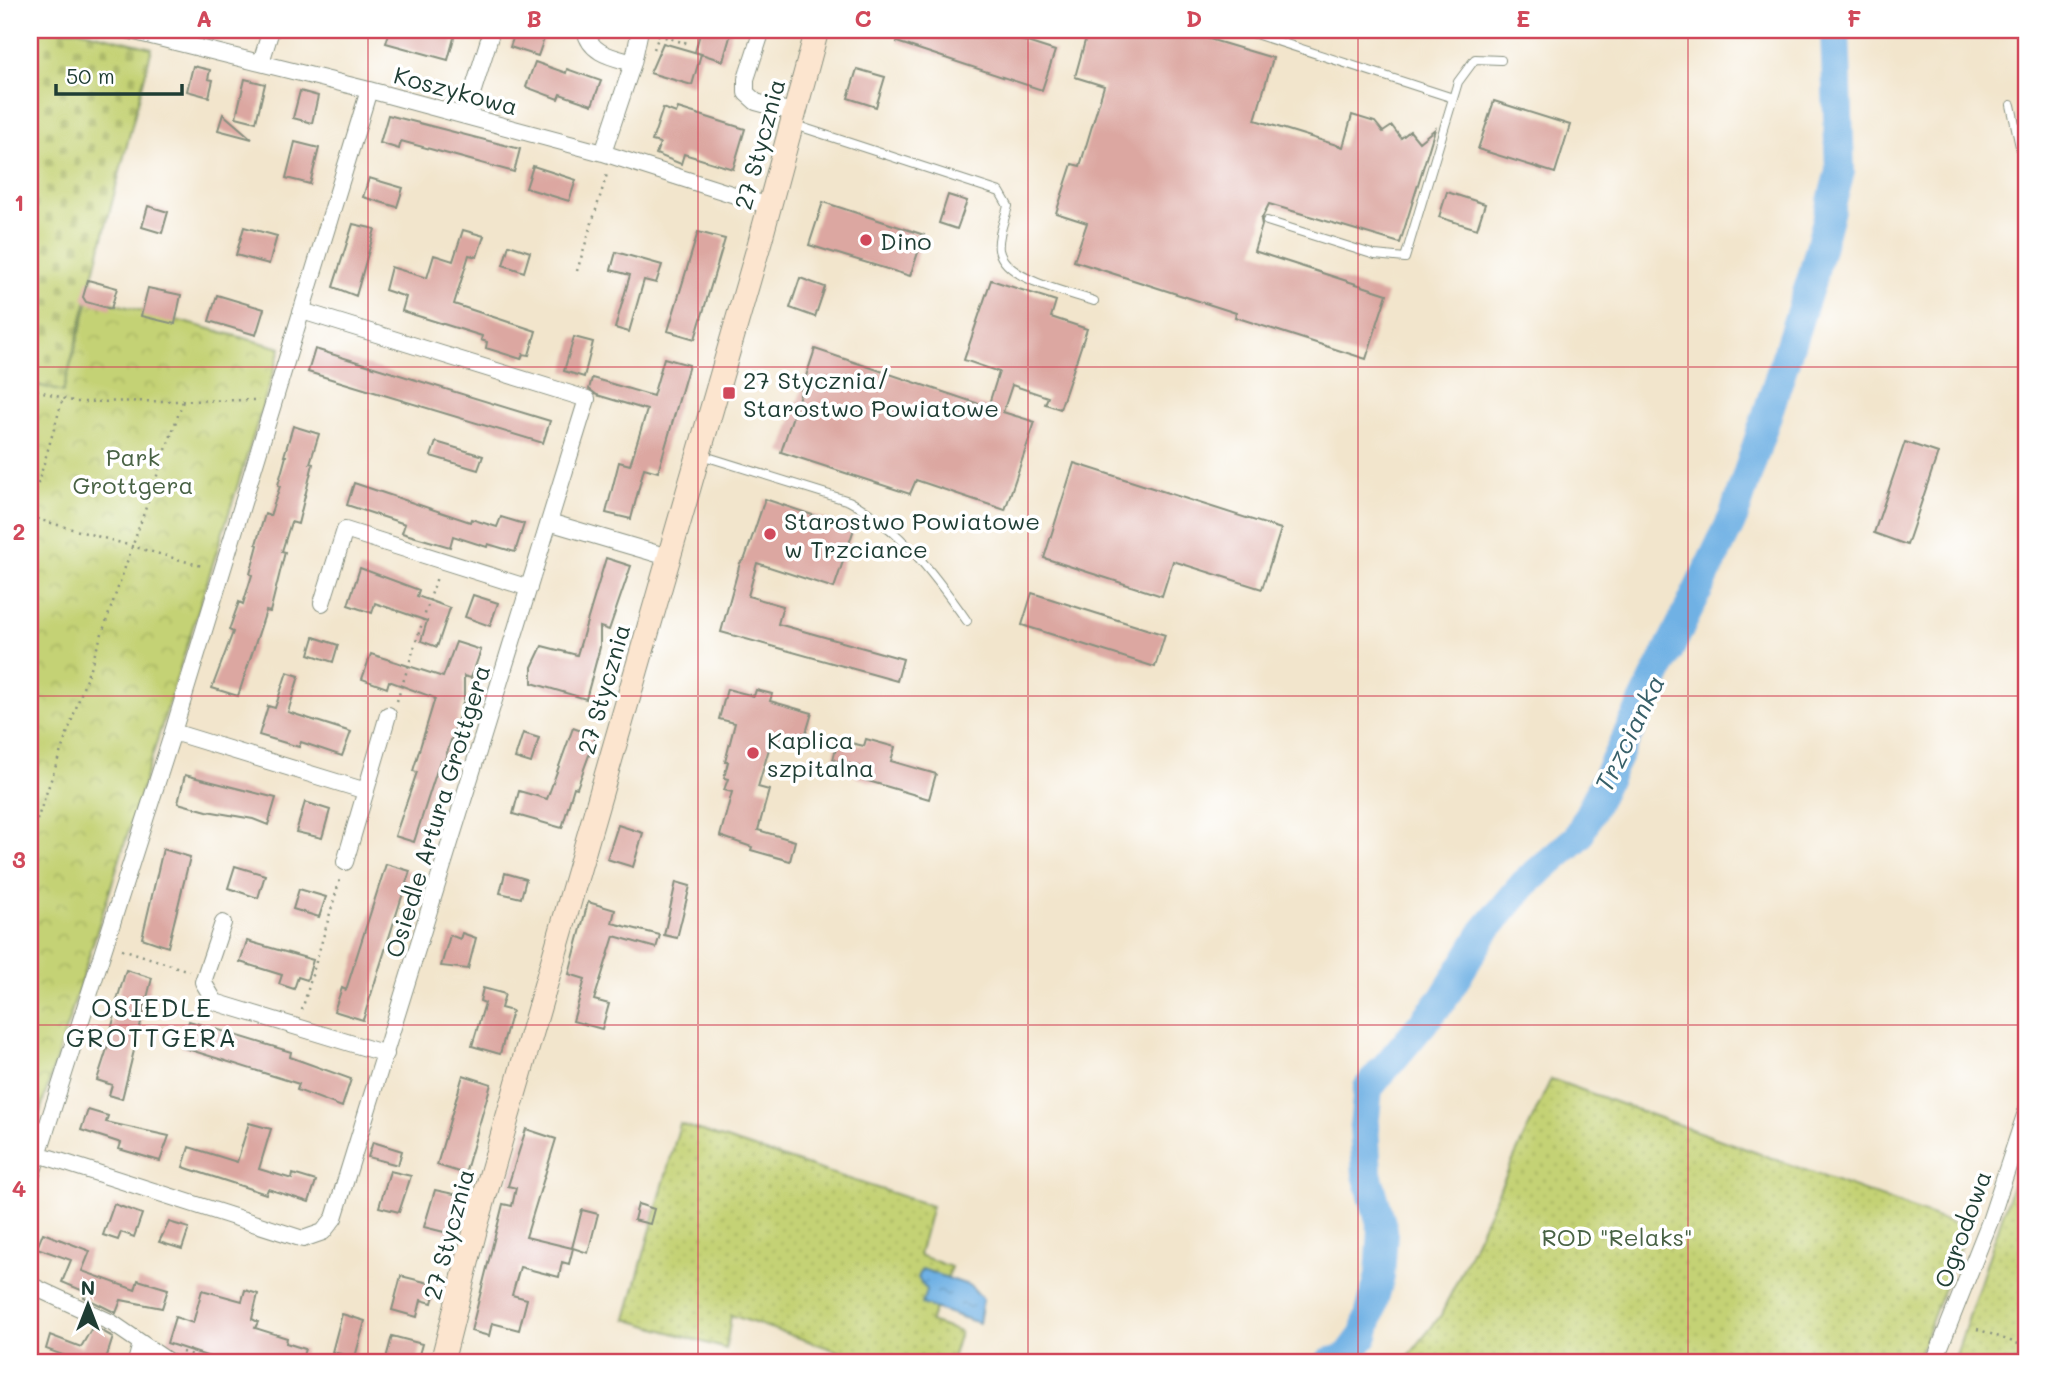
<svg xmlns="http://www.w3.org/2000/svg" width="2057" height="1392" viewBox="0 0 2057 1392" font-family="Mali,sans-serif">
<defs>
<pattern id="grass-dots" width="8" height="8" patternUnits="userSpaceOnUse" patternTransform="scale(1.75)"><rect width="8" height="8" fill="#c4d274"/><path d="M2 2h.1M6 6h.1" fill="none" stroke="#a8b565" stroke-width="1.8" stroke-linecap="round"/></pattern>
<pattern id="cemetery-stones" width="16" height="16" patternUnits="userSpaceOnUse" patternTransform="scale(1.75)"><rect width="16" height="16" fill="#c4d274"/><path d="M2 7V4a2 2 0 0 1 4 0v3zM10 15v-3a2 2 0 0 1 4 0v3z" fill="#a8b565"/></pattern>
<pattern id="park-crowns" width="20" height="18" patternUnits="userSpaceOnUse" patternTransform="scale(1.75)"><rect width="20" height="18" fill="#c4d274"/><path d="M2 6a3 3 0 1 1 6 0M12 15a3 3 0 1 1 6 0" fill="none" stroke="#a8b565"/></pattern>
<pattern id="water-ripples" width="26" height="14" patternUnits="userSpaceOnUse" patternTransform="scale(1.75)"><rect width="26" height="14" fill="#6fb1e4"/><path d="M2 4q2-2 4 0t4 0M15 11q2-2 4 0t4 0" fill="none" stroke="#5b91ba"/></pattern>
</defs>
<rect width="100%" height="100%" fill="#fff"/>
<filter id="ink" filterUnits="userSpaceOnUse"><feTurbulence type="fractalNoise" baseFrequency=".0143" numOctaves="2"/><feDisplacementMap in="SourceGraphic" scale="14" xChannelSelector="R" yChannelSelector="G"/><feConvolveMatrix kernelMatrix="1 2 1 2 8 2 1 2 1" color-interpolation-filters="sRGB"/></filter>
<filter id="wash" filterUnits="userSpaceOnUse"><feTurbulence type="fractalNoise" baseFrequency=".00686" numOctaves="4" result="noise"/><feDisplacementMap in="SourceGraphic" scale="28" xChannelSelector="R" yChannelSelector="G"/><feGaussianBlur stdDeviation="1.57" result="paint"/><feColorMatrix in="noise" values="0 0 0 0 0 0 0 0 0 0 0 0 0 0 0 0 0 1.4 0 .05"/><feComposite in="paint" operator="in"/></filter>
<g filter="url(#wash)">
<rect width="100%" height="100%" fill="#f2e5cc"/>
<!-- grass -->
<path fill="url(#grass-dots)" stroke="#728854" stroke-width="2" d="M1551,1079L1967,1228L1916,1362H1404L1441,1315Z
M680,1124L932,1206L919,1255L951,1267L930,1322L960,1332L951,1362H870L731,1315L726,1349L626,1319Z
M2027,1141V1362H1954Z"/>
<!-- cemetery -->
<path fill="url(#cemetery-stones)" stroke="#728854" stroke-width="2" d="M30,30H79L152,48L63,392L30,383Z"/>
<!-- park -->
<path fill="url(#park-crowns)" stroke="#728854" stroke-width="2" d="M90,297L281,348L30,1143V383L63,392Z"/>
<!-- water -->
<path fill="url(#water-ripples)" stroke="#47778c" stroke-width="2" d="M922,1269L971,1286L983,1299L979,1323L922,1304L926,1290L918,1278Z"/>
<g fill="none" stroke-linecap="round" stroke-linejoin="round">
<!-- river -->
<path stroke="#6fb1e4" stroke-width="30" d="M1330,1362L1346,1359L1364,1335L1380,1276L1383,1230L1367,1174L1364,1126L1368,1088L1443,999L1484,932L1524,884L1578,837L1733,518L1812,278L1840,171L1835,30"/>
</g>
<g id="blocks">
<!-- building -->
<path fill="#dca7a1" d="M390,30H441L455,34L448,60L386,43Z
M516,30H547L538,56L510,47Z
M701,30H732L723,61L695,52Z
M901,30H1024L1021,40L1055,51L1042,90L897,42Z
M1088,30H1179L1273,58L1255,120L1343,147L1352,115L1375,122L1383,132L1392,126L1401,138L1410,131L1419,142L1435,129L1400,243L1269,204L1261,220L1262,225L1254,251L1387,294L1366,359L1235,317L1236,313L1074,261L1087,223L1056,213L1072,164L1080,166L1104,86L1075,77Z
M663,43L701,54L692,85L650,73Z
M535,62L566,73L567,69L601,81L592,105L560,94L558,99L526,87Z
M193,66L210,70L208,79L213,80L209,97L187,91Z
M857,69L885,77L876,107L848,98Z
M245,79L265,84L256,122L236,117Z
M300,91L318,96L312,123L293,118Z
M1494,101L1570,125L1555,173L1478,149Z
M663,108L676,113L678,108L745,129L733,169L684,154L681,164L656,154L660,143L652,141Z
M223,114L252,139L218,130Z
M388,115L520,149L514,172L401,141L399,149L380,143Z
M295,142L319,148L310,184L286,178Z
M533,166L576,180L569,201L526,188Z
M369,178L403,188L397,207L363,197Z
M1447,192L1485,204L1477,229L1439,217Z
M948,195L967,201L957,229L939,223Z
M823,202L924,235L910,276L809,245Z
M148,206L168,212L162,233L142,227Z
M353,224L375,229L356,296L333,287Z
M244,227L277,236L269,264L236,255Z
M463,230L484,236L477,257L469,255L454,304L536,331L529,355L523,354L521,359L486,348L487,342L481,340L482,336L402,311L406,297L385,290L391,267L427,278L434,255L453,261Z
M698,232L725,239L695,339L668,331Z
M509,245L530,252L524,272L503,265Z
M616,252L662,265L656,283L644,280L629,332L615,328L630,275L611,270Z
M800,278L825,287L815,317L790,308Z
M88,280L117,288L111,309L86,302L83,297Z
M991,280L1056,301L1051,317L1087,329L1060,409L1045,404L1048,397L1012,385L1003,412L1035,422L1005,510L916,480L910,494L781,452L815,349L988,407L999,372L964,360Z
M148,288L181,295L175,324L141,316Z
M217,295L264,309L256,335L209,321Z
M574,337L593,342L584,377L564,371Z
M315,349L550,421L543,443L308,372Z
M664,358L689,365L658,472L644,468L631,519L606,513L619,462L630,465L647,410L597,395L589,389L592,378L653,396Z
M293,426L319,434L310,463L313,464L298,524L291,522L282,551L285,552L270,612L266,611L238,696L212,688L233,632L229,630L239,602L243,604L252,575L250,574L258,545L256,544L265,514L270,516L280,486L278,485L286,456H284Z
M436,442L483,456L478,470L431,456Z
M1905,442L1938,453L1907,545L1874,533Z
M1074,463L1281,529L1262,589L1173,561L1162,596L1044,558Z
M354,483L470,522L471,519L497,527L501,517L524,524L515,552L488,544L487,547L453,536L450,547L402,533L405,524L347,505Z
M765,499L854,529L834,588L757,563L748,596L783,606L778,624L903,659L897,681L721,632L740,563L745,558Z
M606,558L631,566L609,630L600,627V647L586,699L532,683V667L542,646L577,655Z
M360,568L419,590L417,596L450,608L437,647L421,641L427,621L375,603L372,613L348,605Z
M1032,593L1165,635L1155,667L1022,625Z
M473,595L498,603L490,626L465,617Z
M314,637L338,645L333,662L309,654Z
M456,642L481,650L471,678L464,676V700L444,762L440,761L414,842L395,836L417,772L413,771L435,698L389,681L387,688L362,679L371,654L443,677Z
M287,672L299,676L288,712L351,732L342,756L301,742L299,747L259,735L268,706L275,708Z
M727,689L754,696L756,690L772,694L770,701L812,713L803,743L773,735L758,787L769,790L758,830L795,841L790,861L751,850L752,847L720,836L732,792L724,790L728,779L724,778L728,762H725L735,723L719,719Z
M573,728L596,736L577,788L574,787L562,828L513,814L519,791L547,799Z
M523,733L539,738L531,763L515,758Z
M866,739L895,747L891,761L936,774L929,799L855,777L859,766L833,760L838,740L864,746Z
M185,775L276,798L268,825L253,819L207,811L178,803Z
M305,802L330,810L322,838L296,832Z
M618,825L643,833L633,867L607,859Z
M163,849L190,857L168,947L142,938Z
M386,864L410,871L363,1020L334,1011L342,988L346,990Z
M235,866L265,875L258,898L228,888Z
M505,873L526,879L521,898L500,893Z
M676,882L690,886L677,938L664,935Z
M299,889L326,897L319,917L293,909Z
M588,902L615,910L612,923L660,935L656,948L614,936L594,1000L609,1004L602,1029L573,1021L585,979L569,974Z
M462,933L476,938L468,969L441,966L450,935L460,939Z
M247,941L313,960L307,980L298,977L294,989L279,984L282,975L240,962Z
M126,970L152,978L122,1099L109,1095L112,1085L97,1080L113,1030H111L119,1000H117Z
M483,988L505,994L501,1008L512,1011L500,1054L472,1046L485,1003L480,1001Z
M189,1021L291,1052L290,1057L351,1079L342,1107L297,1090L299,1084L181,1047Z
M463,1075L491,1084L465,1174L437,1165Z
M88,1110L108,1116L106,1122L169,1136L160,1161L119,1149L121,1143L81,1130Z
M249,1123L271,1129L259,1169L292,1179L293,1174L316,1181L309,1202L268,1189L266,1194L183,1167L189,1147L237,1162Z
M526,1129L556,1139L526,1237L572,1248L582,1210L598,1214L588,1253L573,1248L569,1264L562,1262L559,1277L520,1267L512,1295L527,1299L519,1330L492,1323L489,1336L471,1331L503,1204L512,1206L516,1188L508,1186Z
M373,1142L402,1151L398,1165L368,1157Z
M390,1171L411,1176L399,1212L379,1207Z
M435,1190L463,1196L452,1234L424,1227Z
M114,1204L142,1214L134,1237L121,1232L118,1240L103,1235Z
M638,1204L654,1209L650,1224L634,1220Z
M169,1222L189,1228L182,1249L159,1242Z
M43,1233L90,1251L82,1271L135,1290L138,1280L168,1289L162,1308L121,1300L116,1313L84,1297L86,1292L62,1282L71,1260L37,1248Z
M401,1276L437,1285L432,1303L421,1300L417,1317L392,1310Z
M202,1290L242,1301L245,1290L258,1294L252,1319L258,1322L255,1328L287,1338L286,1343L305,1349L301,1362H225L167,1343L175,1317L193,1323Z
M342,1314L365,1321L355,1357L332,1352Z
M93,1326L113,1337L105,1362H82L46,1349L50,1335L81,1347Z
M392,1336L422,1344L417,1362H385Z"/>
</g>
</g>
<g filter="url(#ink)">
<use href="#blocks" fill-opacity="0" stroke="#889180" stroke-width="2"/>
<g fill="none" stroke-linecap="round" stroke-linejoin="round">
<defs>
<path id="lane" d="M1243,30L1453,98
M2011,105L2022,156L2027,157
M795,125L1000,192L1008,206C1005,219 997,236 999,250C1005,280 1068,292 1094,301
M1267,221L1375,255L1405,258L1458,82L1475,59L1501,60
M701,455L849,501C900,528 934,574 967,621"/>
<path id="street" d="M127,30L369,90L603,153L769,206
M585,30C590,54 612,57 633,63
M762,30L746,79V93L756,102L795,113
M261,62L271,30
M465,116L492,30
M603,153L633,63L640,30
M549,522L668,557
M322,603L345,530L529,588
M173,732L366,791
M345,862L388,715
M223,923L203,982L215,1002L386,1054
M38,1154L303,1239L323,1232L334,1218L587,399L302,311
M30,1180L173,732L369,90
M30,1285L112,1323L169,1362
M136,1362L141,1344
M1934,1362L1990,1221L2027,1109"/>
<path id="secondary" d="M442,1362L477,1223L759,245L817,30"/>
</defs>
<!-- lane casing -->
<use href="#lane" stroke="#889180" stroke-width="10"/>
<!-- street casing -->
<use href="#street" stroke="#889180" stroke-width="18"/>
<!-- secondary casing -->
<use href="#secondary" stroke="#889180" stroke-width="25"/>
<!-- path -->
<path stroke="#889180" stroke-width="2.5" stroke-dasharray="2 5" stroke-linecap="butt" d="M658,35L685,43L689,30
M654,49L661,30
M577,271L608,171
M30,388L76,402L259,400
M30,511L63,398
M30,517L205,567
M397,701L437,577
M30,840L183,401
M122,949L189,971
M302,1010L340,879
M2021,1094L2027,1074
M2025,1233L2027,1234
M1977,1329L2027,1347
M182,1352L217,1362"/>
<!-- lane -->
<use href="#lane" stroke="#fff" stroke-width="8"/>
<!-- street -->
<use href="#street" stroke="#fff" stroke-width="16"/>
<!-- secondary -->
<use href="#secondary" stroke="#fce5cf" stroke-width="23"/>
</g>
</g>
<!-- grid -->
<path fill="none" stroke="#d1495b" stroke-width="2" stroke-opacity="0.55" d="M368,30V1362M698,30V1362M1028,30V1362M1358,30V1362M1688,30V1362M30,367H2027M30,696H2027M30,1025H2027"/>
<!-- markers -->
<g fill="#d1495b" stroke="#fff" stroke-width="2.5">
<circle cx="866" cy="240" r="7"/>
<rect x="722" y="386" width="14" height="14" rx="3.5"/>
<circle cx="770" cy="534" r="7"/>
<circle cx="753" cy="753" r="7"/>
</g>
<g text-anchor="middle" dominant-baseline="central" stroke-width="7" stroke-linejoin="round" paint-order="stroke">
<!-- street labels -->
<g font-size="24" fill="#1f3d34" stroke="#fff">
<text transform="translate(456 90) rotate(15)">Koszykowa</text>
<text transform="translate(759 144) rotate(-75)">27 Stycznia</text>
<text transform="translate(603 689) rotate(-74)">27 Stycznia</text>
<text transform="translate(437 811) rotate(-73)">Osiedle Artura Grottgera</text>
<text transform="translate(1962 1229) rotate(-70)">Ogrodowa</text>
<text transform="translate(448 1234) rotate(-75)">27 Stycznia</text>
</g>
<!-- poi labels -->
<g font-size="24" fill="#1f3d34" stroke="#fff" text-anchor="start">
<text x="880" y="240">Dino</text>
<text x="743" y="379">27 Stycznia/<tspan x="743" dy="28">Starostwo Powiatowe</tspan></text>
<text x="784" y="520">Starostwo Powiatowe<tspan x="784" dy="28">w Trzciance</tspan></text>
<text x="767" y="739">Kaplica<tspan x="767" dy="28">szpitalna</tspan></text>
</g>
<!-- park labels -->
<g font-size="24" fill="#486244" stroke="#fff">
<text x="133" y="456">Park<tspan x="133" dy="28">Grottgera</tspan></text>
<text x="1617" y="1236">ROD "Relaks"</text>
</g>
<!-- water labels -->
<g font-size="26" font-style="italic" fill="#376069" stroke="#fff">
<text transform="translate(1629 733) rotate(-64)">Trzcianka</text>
</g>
<!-- neighbourhood labels -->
<g font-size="26" letter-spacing="2" fill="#1f3d34" stroke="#fff">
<text x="152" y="1007">OSIEDLE<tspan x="152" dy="30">GROTTGERA</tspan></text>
</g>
</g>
<!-- margin -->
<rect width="2057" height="1392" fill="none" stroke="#fff" stroke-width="77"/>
<!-- north arrow -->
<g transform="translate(88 1305)" stroke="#ffffff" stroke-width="5" paint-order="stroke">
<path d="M0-5L12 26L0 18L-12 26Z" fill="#1f3d34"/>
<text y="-10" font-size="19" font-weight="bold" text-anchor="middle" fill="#1f3d34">N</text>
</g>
<!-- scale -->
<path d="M56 84v10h126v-10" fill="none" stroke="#1f3d34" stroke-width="3.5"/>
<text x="66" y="84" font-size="21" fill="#1f3d34" stroke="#ffffff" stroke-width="5" paint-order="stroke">50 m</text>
<rect x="38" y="38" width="1980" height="1316" fill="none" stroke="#d1495b" stroke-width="2.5"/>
<g font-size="23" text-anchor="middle" font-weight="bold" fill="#d1495b">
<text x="204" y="27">A</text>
<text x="534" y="27">B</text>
<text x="863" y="27">C</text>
<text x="1194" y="27">D</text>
<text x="1523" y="27">E</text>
<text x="1854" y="27">F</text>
<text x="19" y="211">1</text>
<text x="19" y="540">2</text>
<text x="19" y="868">3</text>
<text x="19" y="1197">4</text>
</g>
</svg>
